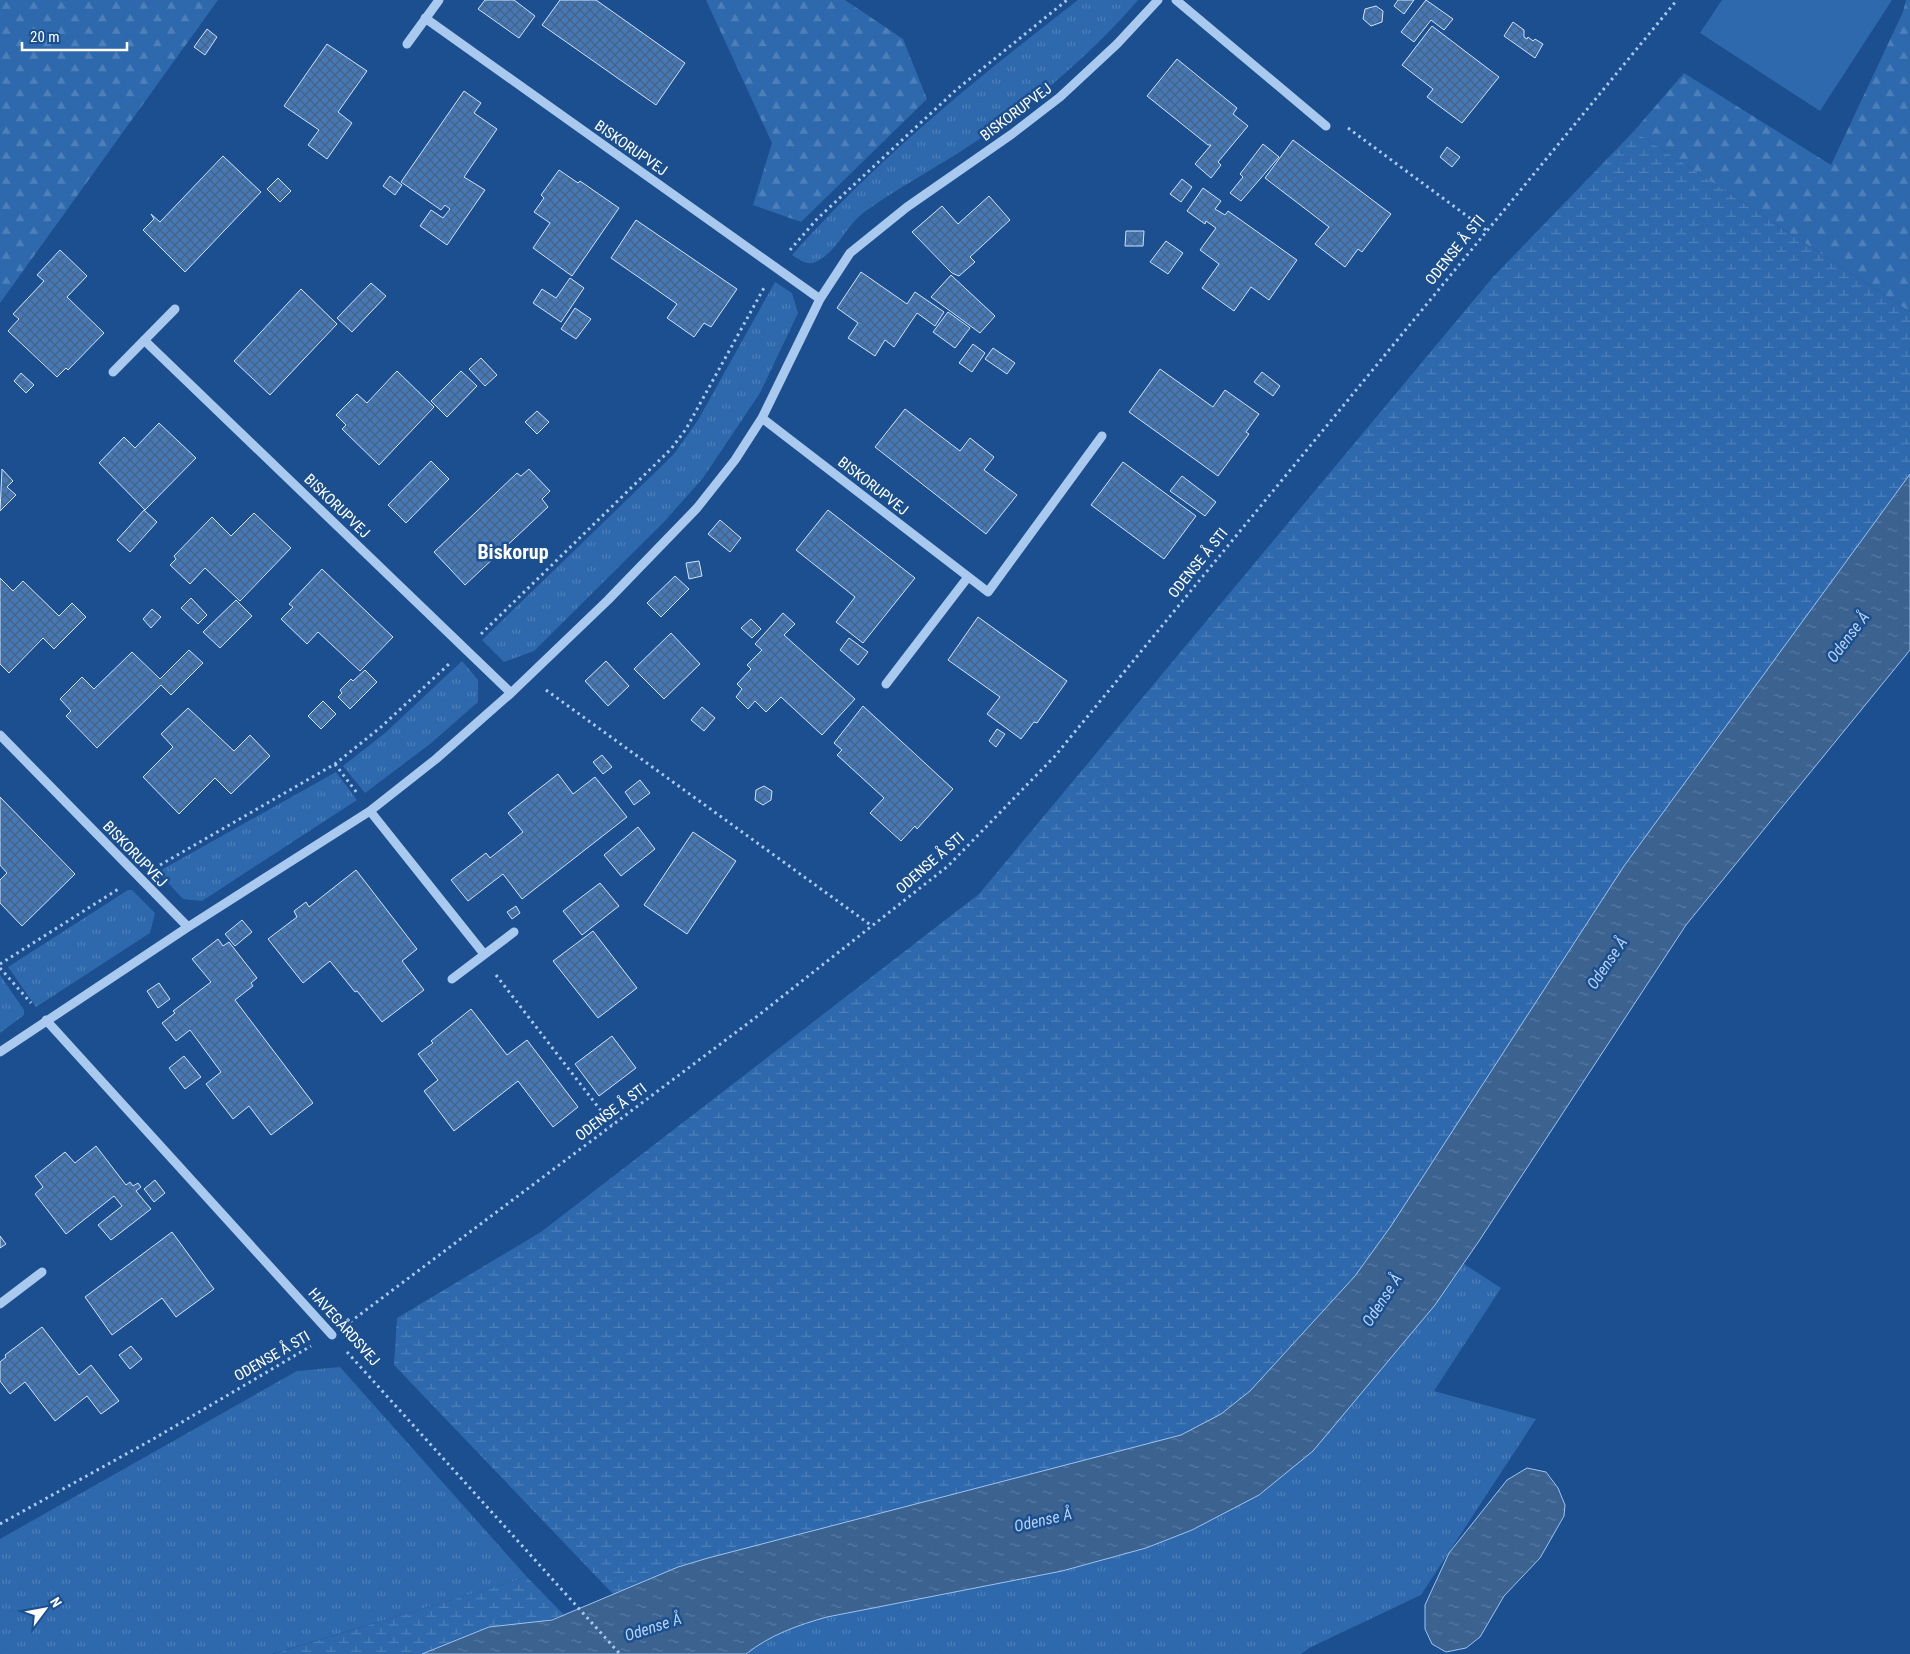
<svg xmlns="http://www.w3.org/2000/svg" width="1910" height="1654" viewBox="0 0 1910 1654" font-family="'Roboto Condensed',sans-serif">
<defs>
<pattern id="grass-tufts" width="24" height="20" patternUnits="userSpaceOnUse" patternTransform="scale(1.25)"><rect width="24" height="20" fill="#2e69ad"/><path d="M3 7l-1-3M5 7V3M7 7l1-3M15 17l-1-3M17 17v-4M19 17l1-3" fill="none" stroke="#4d80b9"/></pattern>
<pattern id="forest-firs" width="22" height="20" patternUnits="userSpaceOnUse" patternTransform="scale(1.25)"><rect width="22" height="20" fill="#2e69ad"/><path d="M5 1l3.5 6h-7zM16 11l3.5 6h-7z" fill="#4d80b9"/></pattern>
<pattern id="wetland-marsh" width="20" height="14" patternUnits="userSpaceOnUse" patternTransform="scale(1.25)"><rect width="20" height="14" fill="#2e69ad"/><path d="M1 5h8M5 5V1M11 12h8M15 12V8" fill="none" stroke="#4d80b9"/></pattern>
<pattern id="water-ripples" width="26" height="14" patternUnits="userSpaceOnUse" patternTransform="scale(1.25)"><rect width="26" height="14" fill="#3c6290"/><path d="M2 4q2-2 4 0t4 0M15 11q2-2 4 0t4 0" fill="none" stroke="#597aa1"/></pattern>
<pattern id="building-cross-hatch" width="8" height="8" patternUnits="userSpaceOnUse" patternTransform="scale(1.25)"><rect width="8" height="8" fill="#4478b7"/><path d="M0 0l8 8M0 8l8-8" fill="none" stroke="#486282"/></pattern>
</defs>
<rect width="100%" height="100%" fill="#1b4f8f"/>
<!-- grass -->
<path fill="url(#grass-tufts)" d="M1078,0H1138C1089,57 1029,107 966,148C932,170 896,189 863,213C845,227 838,251 816,262C807,266 800,260 792,255C877,159 977,78 1078,0Z
M775,282L792,293L798,313L760,393L703,478L664,522L534,651L504,662L482,640L674,454L698,420Z
M462,661L478,680V702L430,744L365,793L343,766L385,733Z
M336,772L357,800L202,901L183,899L159,873L163,869Z
M128,890H132L155,913L150,933L36,1007L8,967Z
M0,975L24,1010V1015L0,1033Z
M1464,1264L1501,1288L1434,1391L1536,1419L1421,1595L1311,1647L1301,1654H746C770,1635 798,1625 827,1617L1062,1571L1146,1548L1192,1530L1259,1495L1435,1305Z
M340,1367L527,1577L272,1654H0V1539L297,1371Z"/>
<!-- forest -->
<path fill="url(#forest-firs)" d="M0,0H218L0,303Z
M706,0H845L903,39L927,99L801,222L753,205L772,143Z
M1906,0H1910V312L1634,131L1684,73L1831,165L1903,12Z"/>
<!-- wetland -->
<path fill="url(#wetland-marsh)" d="M1634,131L1910,312V474L1624,866L1391,1226L1355,1276L1250,1391L1221,1414L1181,1435L708,1558L678,1567L613,1594L394,1365L397,1318L541,1232L979,894L1493,277Z
M527,1577L564,1615L540,1622L489,1627L422,1654H273Z"/>
<!-- garden -->
<path fill="#2e69ad" d="M1722,0H1892L1820,111L1700,33Z"/>
<!-- water -->
<path fill="url(#water-ripples)" stroke="#9cc4f0" d="M1910,474V650L1686,925L1479,1241L1435,1305L1313,1451L1259,1495L1192,1530L1146,1548L1062,1571L827,1617C798,1625 770,1635 746,1654H422L489,1627L552,1620L678,1567L708,1558L1181,1435L1221,1414L1250,1391L1355,1276L1391,1226L1624,866Z
M1527,1468L1546,1472L1558,1488L1565,1505L1564,1516L1540,1558L1504,1596L1480,1637L1466,1648L1446,1652L1432,1644L1425,1629V1605L1449,1553L1507,1480Z"/>
<!-- building -->
<path fill="url(#building-cross-hatch)" stroke="#cfe3fa" d="M485,0H514L535,16L519,38L478,9Z
M560,0H596L685,63L656,105L542,25Z
M1398,0H1414L1404,14L1394,6Z
M1426,0L1453,19L1444,30L1431,20L1414,42L1401,32Z
M1376,6L1383,11L1382,22L1371,26L1363,19L1365,9Z
M1513,22L1524,30V37L1527,39L1528,37L1533,41L1535,39L1543,44L1535,58L1504,36Z
M1432,26L1499,77L1462,123L1427,97L1433,89L1402,65Z
M207,29L217,37L205,55L194,47Z
M327,44L367,71L338,112L352,123L327,159L308,145L319,130L284,106Z
M1177,59L1237,108L1233,114L1248,126L1218,162L1221,165L1211,178L1195,164L1211,145H1208L1147,96Z
M464,91L481,103L474,113L497,129L464,177L485,190L447,245L420,226L431,210L443,218L450,209L445,205L441,210L401,182Z
M1293,140L1391,214L1362,252L1358,249L1345,267L1315,244L1329,227L1265,178Z
M1263,144L1279,157L1241,201L1230,193L1243,177L1240,174Z
M1447,147L1460,157L1452,167L1440,157Z
M223,156L261,192L185,272L143,230L154,219L151,214L160,222Z
M559,170L578,183L580,181L619,208L572,276L533,248L550,223L534,212L544,198L541,195Z
M390,176L402,185L395,195L383,186Z
M278,178L291,191L280,202L267,189Z
M1182,179L1192,187L1181,202L1170,194Z
M1203,188L1221,201L1215,209L1225,215L1228,211L1297,260L1269,300L1251,287L1234,311L1202,288L1219,264L1200,250L1216,228L1206,221L1205,224L1187,211Z
M989,196L1010,220L970,257L975,262L959,276L952,273L912,232L942,206L958,224Z
M636,220L737,289L711,327L704,323L694,337L667,318L677,304L611,258Z
M1126,231H1144L1143,246H1125Z
M1166,241L1183,253L1168,274L1150,262Z
M60,250L87,276L67,297L104,333L68,370L66,368L57,377L8,331L19,319L13,314L44,281L37,275Z
M861,272L907,304L915,292L944,312L935,326L917,313L894,347L885,340L875,356L848,338L858,323L837,308Z
M951,275L995,316L980,333L931,297Z
M570,278L584,288L561,322L533,303L542,289L556,298Z
M371,283L386,296L352,332L337,318Z
M301,289L337,324L270,395L234,361Z
M575,308L591,319L576,339L561,329Z
M948,312L970,328L955,348L933,332Z
M973,344L985,353L972,372L959,363Z
M993,348L1015,363L1007,374L985,359Z
M481,358L497,375L485,386L469,369Z
M1160,369L1213,407L1225,390L1259,414L1246,432L1249,434L1218,476L1129,412Z
M397,371L434,407L379,465L342,429L346,425L336,415L357,394L367,403Z
M461,371L477,386L447,417L431,401Z
M1262,372L1280,386L1273,396L1254,382Z
M21,373L34,385L26,393L14,381Z
M905,409L960,451L970,438L994,457L984,470L1017,495L986,534L875,447Z
M537,411L549,422L537,434L525,422Z
M159,423L196,458L145,510L99,463L124,437L135,448Z
M431,461L449,479L406,523L388,505Z
M1123,462L1196,516L1164,559L1091,505Z
M2,469L13,481L7,487L16,495L0,511Z
M529,469L550,491L542,499L548,507L465,585L434,552L517,473L521,476Z
M1182,476L1216,502L1205,516L1170,491Z
M144,510L157,522L130,552L117,540Z
M828,510L915,578L863,643L836,622L855,597L796,550Z
M254,513L291,548L240,601L205,568L190,584L170,565L176,559L174,556L212,517L231,536Z
M720,520L741,538L730,552L708,534Z
M699,561L702,576L689,579L686,563Z
M322,569L393,637L360,671L318,632L307,644L281,619L293,607L289,604Z
M675,576L689,589L661,617L647,603Z
M0,578L13,591L23,581L59,616L72,603L86,617L54,649L43,638L9,673L0,664Z
M191,598L207,615L198,624L181,608Z
M236,600L252,616L220,648L203,632Z
M152,609L161,617L151,628L143,619Z
M783,613L795,624L784,635L855,699L822,735L781,697L766,712L755,701L748,709L736,697L742,689L737,684L751,669L747,665L762,650L755,644Z
M978,617L1067,681L1037,723L1034,722L1021,739L987,714L1000,697L948,660Z
M751,619L761,629L752,638L741,628Z
M671,633L700,664L664,699L634,669Z
M849,638L868,652L858,665L840,650Z
M189,650L203,663L171,695L161,685L97,748L66,716L71,711L60,699L82,677L94,689L132,652L160,679Z
M606,661L629,686L608,706L585,681Z
M365,670L377,682L350,709L338,697L342,693L340,690L351,679L353,681Z
M323,701L336,714L321,729L308,716Z
M863,706L953,789L917,829L915,826L901,841L870,813L884,798L837,755L842,750L834,743Z
M702,707L715,718L704,731L691,720Z
M188,708L234,751L250,735L270,756L231,794L215,778L179,814L143,777L173,747L161,734Z
M997,729L1005,734L996,747L989,741Z
M602,755L612,767L603,774L593,762Z
M558,774L573,794L595,777L627,817L522,899L503,874L468,901L451,880L486,853L490,858L523,832L508,813Z
M640,780L650,793L634,805L625,792Z
M764,786L772,791L771,800L763,805L755,800L756,790Z
M0,797L75,874L22,926L0,903V880L7,873L0,865Z
M638,827L655,849L621,876L604,855Z
M693,832L736,861L687,934L644,905Z
M356,870L417,949L402,961L424,990L382,1022L357,991L355,992L330,961L303,983L268,939L297,917L294,911L306,902L309,907Z
M600,883L619,906L582,935L563,911Z
M516,906L520,913L512,919L507,912Z
M242,920L252,932L235,946L225,934Z
M593,931L637,988L598,1018L553,961Z
M218,939L223,946L229,942L257,978L251,983L253,986L235,1000L313,1103L271,1135L249,1106L233,1119L206,1084L221,1072L190,1030L176,1041L162,1023L175,1013L173,1011L211,982L192,959Z
M159,983L170,999L158,1008L147,991Z
M471,1009L507,1055L527,1040L578,1107L553,1127L518,1081L454,1131L424,1091L438,1080L418,1054L433,1043L431,1041Z
M612,1036L636,1068L599,1096L575,1064Z
M184,1056L201,1077L185,1089L169,1068Z
M96,1146L126,1185L130,1182L133,1186L138,1183L141,1187L136,1191L151,1209L111,1240L98,1225L122,1206L114,1196L66,1234L35,1194L43,1187L35,1176L65,1152L75,1163Z
M155,1180L165,1193L154,1202L144,1189Z
M172,1232L214,1289L176,1317L162,1298L112,1335L85,1297Z
M0,1236L6,1244L0,1248Z
M42,1327L79,1375L91,1365L119,1401L101,1414L87,1396L55,1421L25,1382L10,1394L0,1381V1362L6,1357L5,1355Z
M131,1346L142,1359L130,1369L119,1355Z"/>
<g fill="none" stroke-linecap="round" stroke-linejoin="round">
<!-- path -->
<path stroke="#a9c9ee" stroke-width="3" stroke-dasharray="2.5 4" stroke-linecap="butt" d="M1348,128L1486,230
M790,250L817,219L956,90L1067,0
M481,634L671,449L686,429L765,286
M546,690L872,926
M335,764L357,793
M160,865L335,764L381,727L449,664
M0,964L120,888
M0,968L31,1003
M496,975L612,1125
M350,1322L755,1018L948,866L1055,756L1677,0
M347,1352L620,1654
M0,1524L155,1438L311,1346"/>
<!-- minor -->
<path stroke="#a9c9ee" stroke-width="9" d="M1176,0L1326,126
M425,18L820,299
M407,44L439,0
M144,340L511,693
M113,372L175,309
M762,418L988,592L1102,436
M886,684L968,577
M0,735L188,927
M370,811L484,954
M452,979L514,932
M46,1020L332,1335
M0,1052L188,927L370,811L436,759L511,693L608,600L697,508L735,460L762,418L820,299L850,253L907,207L1012,134L1060,97L1117,44L1158,0
M0,1304L42,1272"/>
</g>
<g text-anchor="middle" dominant-baseline="central" stroke-width="5" stroke-linejoin="round" paint-order="stroke">
<!-- street labels -->
<g font-size="15" fill="#fff" stroke="#1b4f8f">
<text transform="translate(1016 112) rotate(-37)">BISKORUPVEJ</text>
<text transform="translate(631 148) rotate(35)">BISKORUPVEJ</text>
<text transform="translate(1455 250) rotate(-51)">ODENSE Å STI</text>
<text transform="translate(873 486) rotate(38)">BISKORUPVEJ</text>
<text transform="translate(337 506) rotate(44)">BISKORUPVEJ</text>
<text transform="translate(1198 563) rotate(-51)">ODENSE Å STI</text>
<text transform="translate(135 854) rotate(46)">BISKORUPVEJ</text>
<text transform="translate(930 863) rotate(-41)">ODENSE Å STI</text>
<text transform="translate(611 1112) rotate(-37)">ODENSE Å STI</text>
<text transform="translate(344 1327) rotate(48)">HAVEGÅRDSVEJ</text>
<text transform="translate(272 1356) rotate(-30)">ODENSE Å STI</text>
</g>
<!-- water labels -->
<g font-size="16" font-style="italic" fill="#b5d3f5" stroke="#1b4f8f">
<text transform="translate(1848 637) rotate(-53)">Odense Å</text>
<text transform="translate(1607 963) rotate(-56)">Odense Å</text>
<text transform="translate(1382 1300) rotate(-57)">Odense Å</text>
<text transform="translate(1043 1520) rotate(-13)">Odense Å</text>
<text transform="translate(653 1627) rotate(-18)">Odense Å</text>
</g>
<!-- district labels -->
<g font-size="20" font-weight="bold" fill="#fff" stroke="#1b4f8f">
<text x="513" y="552">Biskorup</text>
</g>
</g>
<!-- north arrow -->
<g transform="translate(45 1609) rotate(58)" stroke="#1b4f8f" stroke-width="4" paint-order="stroke">
<path d="M0-4L9 19L0 12L-9 19Z" fill="#ffffff"/>
<text y="-8" font-size="14" font-weight="bold" text-anchor="middle" fill="#ffffff">N</text>
</g>
<!-- scale -->
<path d="M22 42v8h105v-8" fill="none" stroke="#ffffff" stroke-width="2.5"/>
<text x="30" y="42" font-size="15" fill="#ffffff" stroke="#1b4f8f" stroke-width="4" paint-order="stroke">20 m</text>
</svg>
